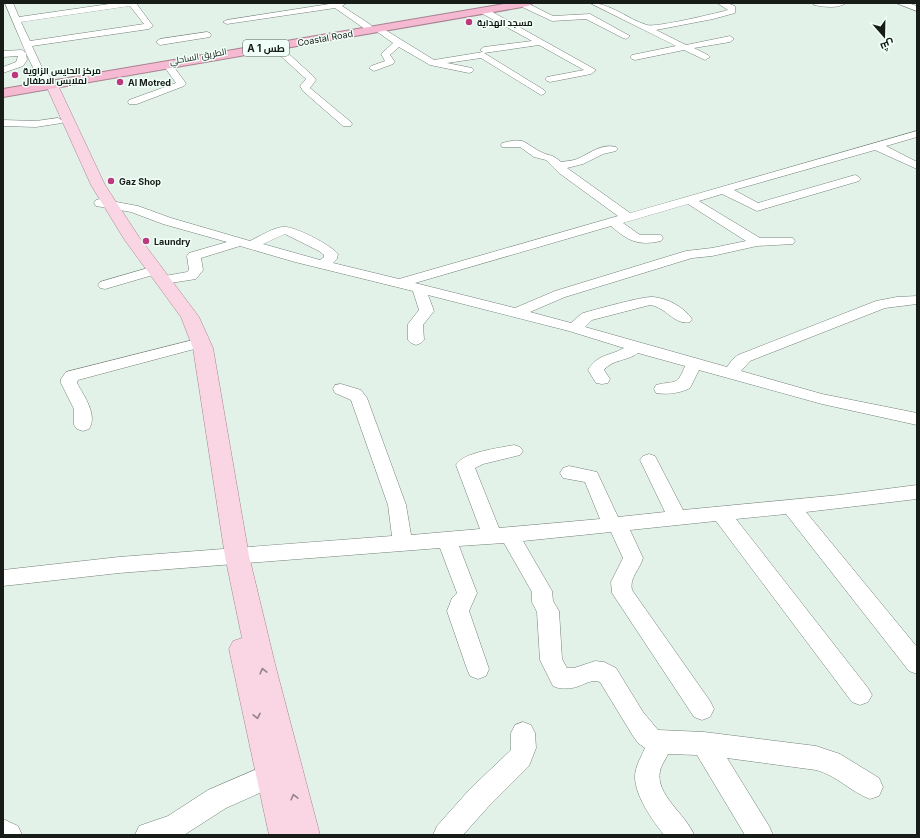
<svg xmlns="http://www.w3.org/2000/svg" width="920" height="838" viewBox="0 0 920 838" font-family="Inter,Cairo,sans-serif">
<rect width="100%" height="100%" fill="#e3f2e9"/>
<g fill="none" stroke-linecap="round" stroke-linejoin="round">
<defs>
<path id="minor" d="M5,3H13L19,17L116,3H136L153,26L149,29L32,46L44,72L55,81L50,84L37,76L26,53L27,60L23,66L3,73V67L16,62L18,56L3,57V51L22,50L26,53ZM130,6L144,24L30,41L21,22Z
M336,3H347L342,6L371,25L372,27L371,29H365L335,8L227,24L223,22L227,20Z
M520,3H527L553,16L590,14L630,36L626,39L623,38L586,19L552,21L520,6Z
M590,3C611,3 627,19 647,25C655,28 717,13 728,10L717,3H727L735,6V13L713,19L656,30L686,45L730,36L734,39L730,42L694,48L708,55L710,57L705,60L684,50L635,60L632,59L630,57L632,55L676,46Z
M813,3H846C838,9 824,7 814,5Z
M896,3H908L917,6V11Z
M481,9H487L596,70L591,74L550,82L547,81L545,79L547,77L584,70L539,45L484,53L544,90L546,92L544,94L541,95L481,58L447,63L472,68L474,70L472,72L469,73L430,65L399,47L390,55L395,62L393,64L374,71L369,68L371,66L385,61L381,54L393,43L376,31L375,29L379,26L434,60L483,52L480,50L484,47L532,41L481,13Z
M207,32L210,33L211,35L210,37L160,45L156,42L160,39Z
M276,44L279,45L313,76L316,80L310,88L351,122L352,124L351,126H343L303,91L300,86L306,79L273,49L272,47L273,45Z
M168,62L171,63L185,82L186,84L184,86L137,104H129L128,102L129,100L176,83L163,65Z
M58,118L63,121L62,123L36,127L3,126V120L36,121Z
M917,131V137L886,146L917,162V169L875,150L734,190L758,203L855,175L859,177L861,179L859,181L757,211L722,194L699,201L760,238H793L795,241L793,244L757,246L712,256L692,258L565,297L530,312L571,323C575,320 579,315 583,313C594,310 643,296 653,297C667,298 684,307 692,319L690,322C675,326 666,307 650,305L592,320L585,327L727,367L732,360L738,355L876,301L897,297L917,296V304L885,308L750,361L741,371L822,394L917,413V425L822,404L699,370L690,388C681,393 667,395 656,393L654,389L656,385C675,380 677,387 685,366L638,353C628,361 613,359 604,370L610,379L608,383L602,384L596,383L588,370C599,353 608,357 624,348L569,331L428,295L434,311L423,325L424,340L421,343L416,345L411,343L408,340V324L419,310L413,291L295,262L240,246L201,258L203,270L196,279L164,284L159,283L157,280L159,277L187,272L189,270L187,256L189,253L227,242L163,224L131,212L96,206L94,203L96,200L100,199L138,206L171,218L250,241C260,236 271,229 282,227C293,225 331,245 338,254L337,259L333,263L399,279L618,216L559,173L546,160L534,157L520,147H502L501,145L502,143C526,137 522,142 541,152C551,157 551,153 561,162C566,161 572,161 577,159C589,154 601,143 616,147L618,149L616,151L603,154L583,164L567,168L630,213ZM688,204L746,241L712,248L686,251L555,291L515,308L415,283L611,226C628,241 638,246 661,241L663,238L661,235H640L623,223ZM285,234L319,251L324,255V257L320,260L263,244Z
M148,268L153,269L155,272L153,275L105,289L100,288L98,285L100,282Z
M193,340L198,342L201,345L198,348L78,380L77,383C84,396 98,415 89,429L83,431L77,429L74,425V409L61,383V379L66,372Z
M341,384L361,390L367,398L406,505L411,535L480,529L456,465C463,452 500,448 514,445L520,447L523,451L520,455L483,464L475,468L499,528L600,519L585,482L563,478L560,473L563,468L569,466L597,472L618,517L665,512L640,460L643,456L649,454L655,456L683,510L839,495L917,485V499L806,512L917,647V674L909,671L786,514L736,519L868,688L872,695L868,702L860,705L852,702L716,521L630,530L643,558C640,569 629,578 632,590L710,701L714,709L710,717L702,720L694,717L612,593L611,582L623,558L611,532L523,541L552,591L553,601L559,611L562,659L567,668H574L595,661L604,662L616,668L643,712L658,730L704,732L816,746L840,754L879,778L883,787L879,796L870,799C851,792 836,775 816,770L727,758L769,826L773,835H745L697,755L668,754C666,759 661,765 660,771C655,795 686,814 694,835H664C653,821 635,796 635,777C635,767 641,757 645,748L638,743L633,736L600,682C591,678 581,687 572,688C565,689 559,689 553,686L540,660L537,612L532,602V592L504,543L459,546L477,593L469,611L489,669L486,676L478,679L470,676L467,669L447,611L452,598L457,593L440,548L119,573L3,586V570L119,557L392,536L388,505L351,400L335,393L333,389L335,385Z
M523,722L531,725L535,733L536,748L529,766L488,807L463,835H433L437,826L470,789L511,750V733L515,725Z
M271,763L280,766L283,775L280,784L226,808L184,835H135L139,826L168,816L208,790Z
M3,819L18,826L22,835H3Z"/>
<path id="major" d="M50,77L54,78L56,81L105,185L139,237L199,317L213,348L249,556L276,668L320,835H269L229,649L233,641L242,638L225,556L193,348L181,317L124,239L91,185L44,81L46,78Z"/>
<path id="highway" d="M510,3H533L528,6L3,97V89Z"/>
</defs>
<!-- minor casing -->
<use href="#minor" stroke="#738079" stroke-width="1"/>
<!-- major casing -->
<use href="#major" stroke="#a88291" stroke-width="1"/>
<!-- highway casing -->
<use href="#highway" stroke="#a88291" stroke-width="2"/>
<!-- minor -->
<use href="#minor" fill="#fff" fill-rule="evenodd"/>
<!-- major -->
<use href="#major" fill="#fad5e4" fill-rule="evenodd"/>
<!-- highway -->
<use href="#highway" fill="#f6b9d2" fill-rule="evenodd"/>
</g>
<!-- one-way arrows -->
<defs><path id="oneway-chevron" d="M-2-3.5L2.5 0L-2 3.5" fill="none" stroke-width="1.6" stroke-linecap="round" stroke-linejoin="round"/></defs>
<g stroke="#948289">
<use href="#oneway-chevron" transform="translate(263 671) rotate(-104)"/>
<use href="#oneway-chevron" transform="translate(257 716) rotate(78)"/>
<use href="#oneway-chevron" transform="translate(294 797) rotate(-104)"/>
</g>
<!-- markers -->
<g fill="#bc397e" stroke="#f0fff7" stroke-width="1.5">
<circle cx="469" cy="22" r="4"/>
<circle cx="15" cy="75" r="4"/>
<circle cx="120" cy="82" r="4"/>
<circle cx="111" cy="181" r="4"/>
<circle cx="146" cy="241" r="4"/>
</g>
<g text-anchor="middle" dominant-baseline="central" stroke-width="3" stroke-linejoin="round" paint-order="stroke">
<!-- far-poi labels -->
<g font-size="9" font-weight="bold" fill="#171c19" stroke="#f0fff7" text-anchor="start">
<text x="477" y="22">مسجد الهداية</text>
<text x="23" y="70">مركز الحايس الزاوية<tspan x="23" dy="10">لملابس الاطفال</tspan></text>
<text x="128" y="82">Al Motred</text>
<text x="119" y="181">Gaz Shop</text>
<text x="154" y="241">Laundry</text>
</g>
<!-- far-street labels -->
<g font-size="9" fill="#171c19" stroke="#f0fff7">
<text transform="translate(325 38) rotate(-10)">Coastal Road</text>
<text transform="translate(198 56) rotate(-10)">الطريق الساحلي</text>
</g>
<!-- shield labels -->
<rect fill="#f0fff7" stroke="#58605c" stroke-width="1" x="243" y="40" width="46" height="16" rx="3"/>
<g font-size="10" font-weight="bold" fill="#171c19">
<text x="266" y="48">A 1 طس</text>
</g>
</g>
<!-- border -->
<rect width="920" height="838" fill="none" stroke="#171c19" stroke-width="8"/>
<!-- north arrow -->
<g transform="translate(884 36) rotate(160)" stroke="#f0fff7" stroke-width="3" paint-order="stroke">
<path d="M0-3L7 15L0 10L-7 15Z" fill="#171c19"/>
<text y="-6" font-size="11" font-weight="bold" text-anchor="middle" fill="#171c19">ش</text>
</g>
</svg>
